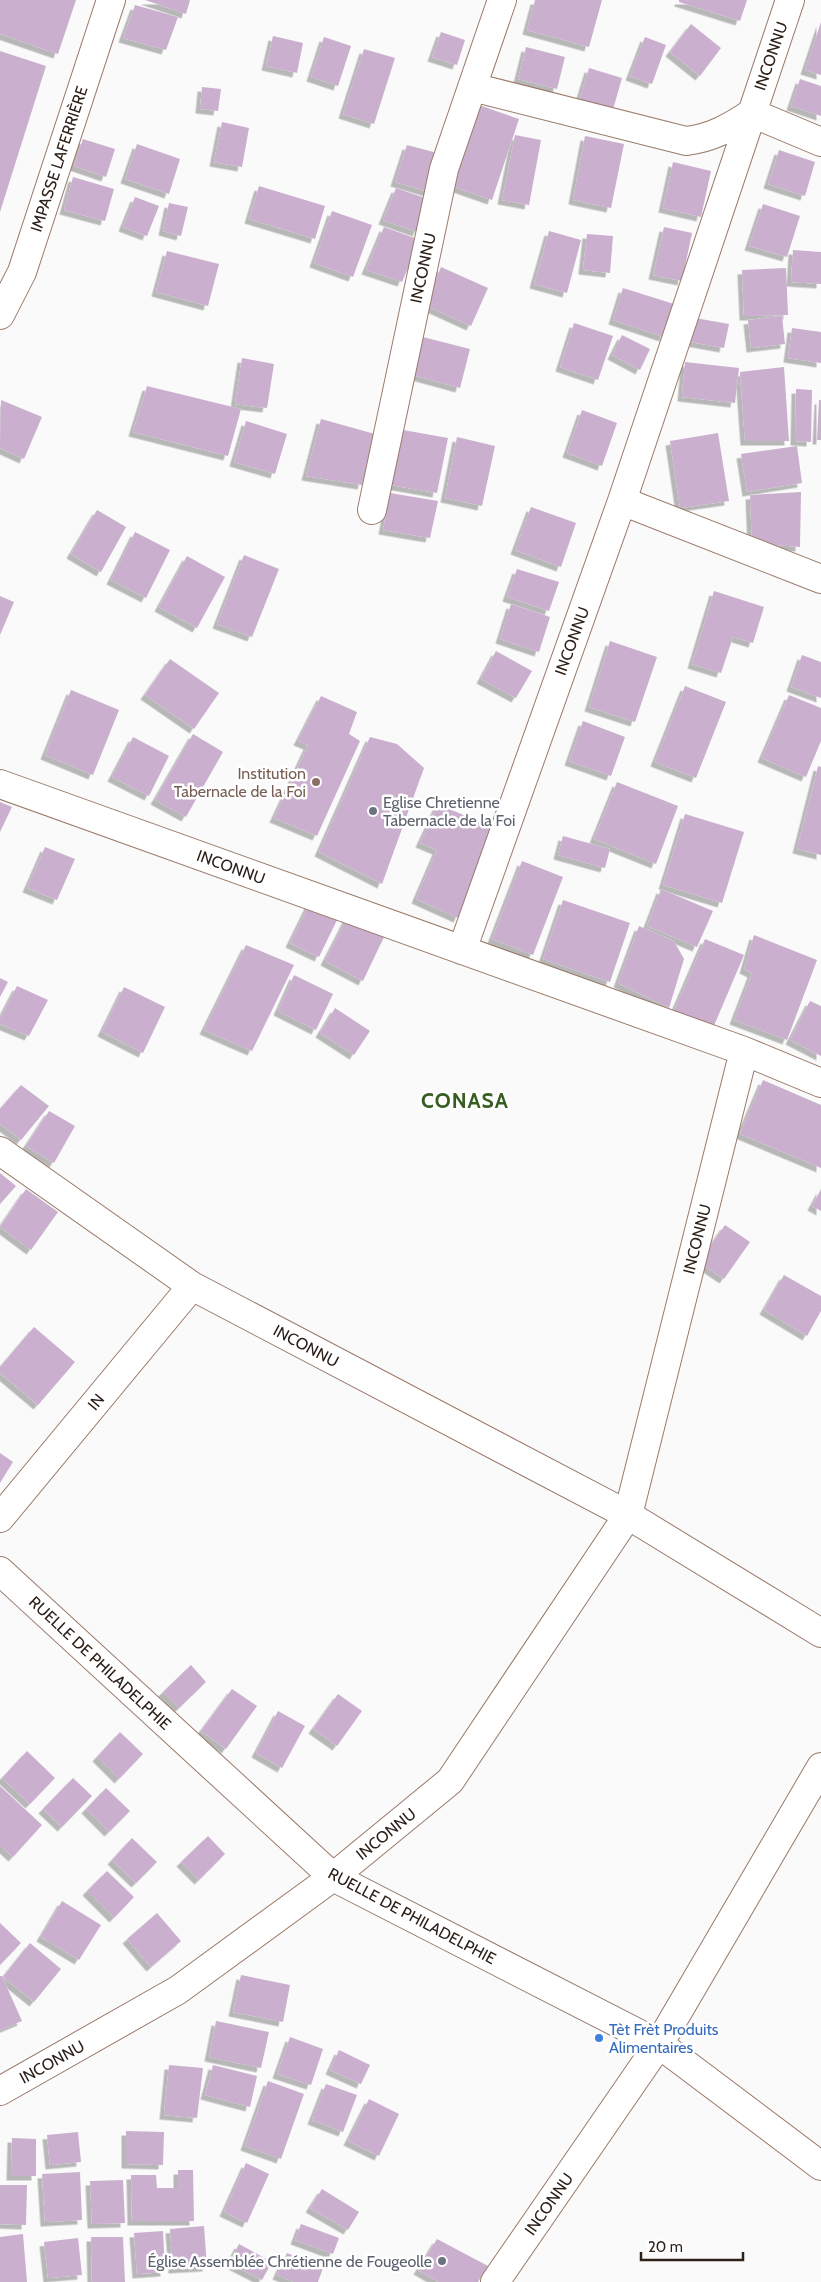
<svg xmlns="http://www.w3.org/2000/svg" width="821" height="2282" viewBox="0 0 821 2282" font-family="Cabin,sans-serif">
<defs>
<filter id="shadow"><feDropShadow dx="-4.5" dy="4.5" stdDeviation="0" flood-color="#0004"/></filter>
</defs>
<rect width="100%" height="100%" fill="#fafafa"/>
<!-- building -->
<path fill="#caafce" filter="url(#shadow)" d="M0,0H76L58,54L0,34Z
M145,0H190L186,14Z
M535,0H602L589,47L527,30Z
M679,0H747L740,21L679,2Z
M135,5L178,17L166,50L123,38Z
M821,22V75L805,70Z
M691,24L721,48L700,76L670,52Z
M441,32L465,40L457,65L432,57Z
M273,36L303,43L297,73L266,66Z
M324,37L351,46L338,86L311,77Z
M645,37L666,45L652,84L630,76Z
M526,47L565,57L557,89L518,79Z
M364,49L395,58L374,124L343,114Z
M0,51L46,66L0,212Z
M589,68L622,78L612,113L578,104Z
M800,79L821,86V116L791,106Z
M202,87L221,89L218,111L200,109Z
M479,105L519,119L492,200L452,186Z
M222,122L249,128L242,167L214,162Z
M515,135L541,140L529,205L502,200Z
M585,136L624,144L611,208L573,200Z
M83,139L115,149L106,177L74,166Z
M137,144L180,159L169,194L125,179Z
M407,145L441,154L429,192L395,182Z
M779,150L815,162L805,196L768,184Z
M673,162L711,171L701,217L663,208Z
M73,177L114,189L105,221L64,210Z
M259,186L325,206L315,239L249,219Z
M396,188L431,200L417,232L383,220Z
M135,197L159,206L147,236L123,227Z
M169,203L188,207L181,236L163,231Z
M763,204L800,216L787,257L749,246Z
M332,211L372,225L353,277L314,263Z
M384,227L420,240L402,282L366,270Z
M664,227L692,233L682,281L653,275Z
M549,231L581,240L567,293L534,284Z
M587,234L613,236L610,273L583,270Z
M793,250L821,252V284L791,282Z
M167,251L219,264L208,306L156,292Z
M441,267L488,288L471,326L425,305Z
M786,268L788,315L744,316L742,270Z
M623,288L674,304L664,337L613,320Z
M782,316L785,344L751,348L748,320Z
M695,318L729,324L724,348L691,342Z
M574,323L613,336L598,380L560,367Z
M792,328L821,332V363L788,358Z
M622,335L650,349L640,370L612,355Z
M419,336L470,349L460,388L409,374Z
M242,358L274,364L267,408L235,404Z
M685,362L739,368L735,403L682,397Z
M784,367L789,441H745L740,372Z
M147,386L241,409L228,456L133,432Z
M796,389L812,390L811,442L795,441Z
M1,400L42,417L24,459L0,448Z
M819,400H821V440H817Z
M582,410L617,423L602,466L567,453Z
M321,419L375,434L362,485L306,476Z
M246,421L287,434L275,474L234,462Z
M403,430L448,438L437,493L391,485Z
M718,433L729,501L680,508L670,441Z
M457,437L495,446L482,506L445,498Z
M797,446L802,483L747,492L741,454Z
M801,492L800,547L752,543L750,495Z
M390,493L438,501L430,538L383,530Z
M531,507L576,523L561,567L515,550Z
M97,510L126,527L101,572L71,554Z
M135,532L170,550L146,598L111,580Z
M244,555L279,569L252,637L217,624Z
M187,556L225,577L197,628L159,607Z
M517,569L559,582L549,611L507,597Z
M714,591L764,607L753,643L733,637L721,673L692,664Z
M0,596L14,602L0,635Z
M511,604L550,617L539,652L500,639Z
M610,641L657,657L635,722L589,707Z
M496,651L532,671L516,698L481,679Z
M802,655L821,662V698L791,687Z
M170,659L219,693L194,729L145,695Z
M685,686L726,702L696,778L655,762Z
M71,690L119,710L93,775L45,755Z
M789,695L821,708V741L806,777L762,758Z
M321,696L357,712L349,734L360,741L317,836L274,818L308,745L298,741Z
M583,721L625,737L611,776L569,761Z
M193,734L223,752L186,817L155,800Z
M133,737L169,756L149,796L112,777Z
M370,737L397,744L424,768L382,884L319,852Z
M818,766L821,767V855L797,849Z
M617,782L678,806L656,864L594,839Z
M0,802L12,807L0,832Z
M438,804L496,829L458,918L416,899L437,850L420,843Z
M685,814L744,832L722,903L663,885Z
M563,836L610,849L605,868L558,855Z
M45,847L75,859L57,900L27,888Z
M522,861L563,877L533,955L492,939Z
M661,889L713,911L697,947L647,926Z
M311,900L339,916L319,957L290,943Z
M563,900L630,923L610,982L543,959Z
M348,916L385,935L363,981L325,961Z
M639,926L674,941L684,959L669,1008L618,983Z
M754,935L817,960L787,1040L734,1020L752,973L744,969Z
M705,939L744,955L713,1028L674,1011Z
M246,945L294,965L252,1051L204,1030Z
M294,975L333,994L316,1030L278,1011Z
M0,978L8,982L0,997Z
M17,986L48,1000L29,1036L0,1024V1019Z
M124,987L165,1007L143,1053L102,1032Z
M810,1001L821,1006V1056L790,1040Z
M335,1008L370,1031L354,1055L320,1033Z
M763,1080L821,1105V1168L740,1134Z
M21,1085L49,1106L21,1140L0,1124V1109Z
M49,1111L75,1126L54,1163L26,1146Z
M0,1173L16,1186L0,1204Z
M26,1189L58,1212L31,1250L0,1227Z
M821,1189V1211L812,1206Z
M725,1225L750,1242L724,1279L699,1262Z
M784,1275L821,1296V1311L807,1336L764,1310Z
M34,1327L75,1362L38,1405L0,1373V1367Z
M0,1453L13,1462L0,1483Z
M191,1665L206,1682L179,1708L163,1692Z
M232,1689L257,1706L226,1749L201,1731Z
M338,1694L362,1711L337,1746L313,1729Z
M278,1711L305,1726L282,1768L256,1753Z
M120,1732L143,1754L119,1779L97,1757Z
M27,1751L55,1778L30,1804L2,1778Z
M73,1778L92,1796L62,1827L43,1809Z
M0,1786L42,1825L13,1857L0,1845Z
M106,1788L130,1811L109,1832L86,1809Z
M208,1836L225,1854L199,1880L181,1862Z
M132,1838L157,1862L136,1883L112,1860Z
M107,1871L134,1897L114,1918L87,1891Z
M62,1901L101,1925L79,1960L41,1937Z
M157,1913L181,1941L151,1967L127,1939Z
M0,1923L21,1943L0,1965Z
M30,1943L61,1969L34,2002L3,1977Z
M241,1975L290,1985L283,2022L233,2012Z
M0,1976H2L22,2021L0,2030Z
M216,2021L269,2032L261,2068L209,2057Z
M290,2037L323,2049L311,2085L277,2074Z
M339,2050L370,2065L361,2084L330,2070Z
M169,2065L203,2068L197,2118L164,2115Z
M213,2065L257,2076L250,2107L205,2095Z
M268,2081L304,2094L281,2159L245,2146Z
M326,2084L357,2095L343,2132L312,2120Z
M369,2099L399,2114L379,2156L348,2141Z
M126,2131L164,2132L163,2165L126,2164Z
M78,2132L81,2162L50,2165L47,2135Z
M12,2138L36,2139V2176H11Z
M246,2163L269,2174L247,2223L224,2212Z
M178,2170H193L194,2221H132L131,2175H156L157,2188H178Z
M80,2172L82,2220L45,2222L42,2174Z
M123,2180L125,2223L92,2224L90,2181Z
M0,2185H27L26,2225L0,2224Z
M322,2189L359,2212L348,2230L310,2208Z
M301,2224L339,2238L333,2254L295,2240Z
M204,2226L207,2267L173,2269L170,2229Z
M163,2231L165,2272L137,2274L134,2233Z
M23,2234L27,2282H0V2237Z
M91,2237H123L125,2282H92Z
M78,2238L82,2275L48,2278L44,2242Z
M437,2239L488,2266L478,2282H439L418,2270Z
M239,2244L272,2262L262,2280L229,2263Z
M287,2253L323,2268L318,2282H294L277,2275Z"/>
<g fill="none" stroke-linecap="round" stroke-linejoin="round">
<defs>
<path id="minor" d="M472,87L686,141C712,138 731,127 752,113L821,142
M0,315L22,272L111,0
M622,501L821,579
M372,510L444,169L502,0
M0,784L744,1051L821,1083
M462,950L622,501L790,0
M0,1151L192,1286L628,1515L821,1633
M0,1518L192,1286
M0,1571L333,1877L659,2044L821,2166
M0,2091L178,1990L333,1877L450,1781L628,1515L744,1051
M495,2282L659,2044L821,1767"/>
</defs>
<!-- minor casing -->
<use href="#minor" stroke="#997a6a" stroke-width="30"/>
<!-- minor -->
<use href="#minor" stroke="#fff" stroke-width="28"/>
</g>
<!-- markers -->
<circle fill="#8d6e63" stroke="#fff" stroke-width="2" cx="316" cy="782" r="5"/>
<g fill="#6b7280" stroke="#fff" stroke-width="2">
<circle cx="373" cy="811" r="5"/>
<circle cx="442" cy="2261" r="5"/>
</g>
<circle fill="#3f7fe0" stroke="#fff" stroke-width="2" cx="599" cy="2038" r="5"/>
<g text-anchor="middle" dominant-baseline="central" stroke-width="5" stroke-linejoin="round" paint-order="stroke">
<!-- street labels -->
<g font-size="16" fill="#2c2019" stroke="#fff">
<text transform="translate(771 56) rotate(-71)">INCONNU</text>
<text transform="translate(59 159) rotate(-72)">IMPASSE LAFERRIÈRE</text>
<text transform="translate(423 268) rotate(-78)">INCONNU</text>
<text transform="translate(572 641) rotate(-70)">INCONNU</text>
<text transform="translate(231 867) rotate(20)">INCONNU</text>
<text transform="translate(697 1239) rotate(-76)">INCONNU</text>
<text transform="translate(306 1346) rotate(28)">INCONNU</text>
<text transform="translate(96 1402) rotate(-50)">IN</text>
<text transform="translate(100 1663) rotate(43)">RUELLE DE PHILADELPHIE</text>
<text transform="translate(386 1834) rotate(-39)">INCONNU</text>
<text transform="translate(412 1916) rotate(28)">RUELLE DE PHILADELPHIE</text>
<text transform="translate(52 2062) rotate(-29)">INCONNU</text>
<text transform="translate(549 2204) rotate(-55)">INCONNU</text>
</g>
<!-- education labels -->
<g font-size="16" fill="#785e54" stroke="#fff" text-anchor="end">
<text x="306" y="773">Institution<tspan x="306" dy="18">Tabernacle de la Foi</tspan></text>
</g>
<!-- worship labels -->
<g font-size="16" fill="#5b616d" stroke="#fff" text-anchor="start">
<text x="383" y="802">Eglise Chretienne<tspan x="383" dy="18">Tabernacle de la Foi</tspan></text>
<text x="432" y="2261" text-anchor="end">Église Assemblée Chrétienne de Fougeolle</text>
</g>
<!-- shop labels -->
<g font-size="16" fill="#366cbe" stroke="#fff" text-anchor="start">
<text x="609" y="2029">Tèt Frèt Produits<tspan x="609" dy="18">Alimentaires</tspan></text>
</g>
<!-- district labels -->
<g font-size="21" font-weight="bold" letter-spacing="1" fill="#375e22" stroke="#fff">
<text x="465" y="1100">CONASA</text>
</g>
</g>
<!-- scale -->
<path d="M641 2252v8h102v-8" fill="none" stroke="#2c2019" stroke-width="2.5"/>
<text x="648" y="2252" font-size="15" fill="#2c2019" stroke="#ffffff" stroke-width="4" paint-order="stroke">20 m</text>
</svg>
